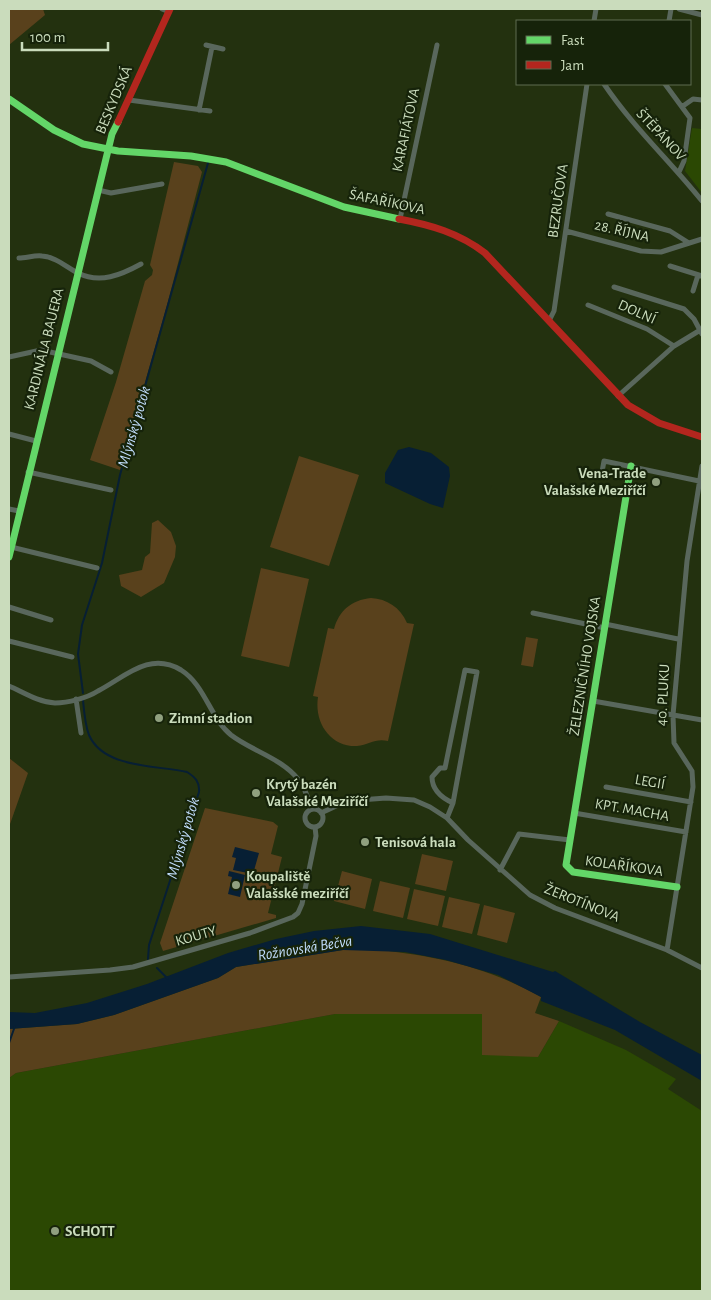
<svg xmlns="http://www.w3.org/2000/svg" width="711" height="1300" viewBox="0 0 711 1300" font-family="'Alegreya Sans',sans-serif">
<rect width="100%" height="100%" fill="#23310f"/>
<!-- built -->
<path fill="#2b4803" d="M692,128L702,129V193L685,171Z
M335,1014H482L538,1057L559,1021L626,1050L676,1079L668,1089L702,1111V1291H9V1078L16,1073Z"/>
<!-- green -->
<path fill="#59411c" d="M9,9H43L45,15L9,45Z
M174,162L198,166L202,172L167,305L120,470L90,460L116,382L145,281L152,275L153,270L150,265Z
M299,456L359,475L329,566L270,547Z
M158,520L171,532L176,546L175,557L164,583L141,597L121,586L119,575L142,570L145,557L150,553L152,523Z
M261,568L309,579L289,667L241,656Z
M371,598C387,599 400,607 407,623L414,624L388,741C375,738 369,745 357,746C330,747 314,722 318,697L313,696L328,628L334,629C339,611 351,600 371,598Z
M526,637L538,639L533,667L521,665Z
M9,758L28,773L9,827Z
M205,808L273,822L278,826L271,854L282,857L268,913L276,915V918L163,951L160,943Z
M422,854L453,861L446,891L415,884Z
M342,871L372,879L365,909L334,901Z
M380,881L410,888L403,918L373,911Z
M414,889L445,896L438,926L407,919Z
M449,897L480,904L472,934L442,927Z
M484,905L515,913L507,943L477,935Z
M370,949C432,955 486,966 541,997L535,1013L559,1021L538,1057L482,1055V1014H335L16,1073L9,1078V1029L77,1024L114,1015L218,978L236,967L343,950Z"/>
<!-- water -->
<path fill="#071f34" d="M409,447L431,453L449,467L450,476L443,508L430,504L385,483V473L398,450Z
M235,847L259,853L253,874L233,870L236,858L232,857Z
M229,871L245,875L240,897L228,894L232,877L228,876Z
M361,926L430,934L553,972L555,971L640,1022L702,1055V1081L615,1030L541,1001V997L498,975L446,960L405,952L343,950L236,967L218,978L114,1015L77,1024L9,1029V1012L35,1013L87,1003L147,984L228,953L276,939L314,931Z"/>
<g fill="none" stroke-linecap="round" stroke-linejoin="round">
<!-- stream -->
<path stroke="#071f34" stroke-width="2" d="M83,693L78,654L82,625L102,563L120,475L208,163
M83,700C84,711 85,725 89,735C104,769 157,765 187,772C195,777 200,782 199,792L149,945L148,959
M157,968L168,979
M9,1043L15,1026"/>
<!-- street -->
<path stroke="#59675c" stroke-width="5" d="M162,9L167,11
M679,9L702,15
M594,21L596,9
M669,21L671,9
M206,45L223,49
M604,84C633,127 670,161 702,201
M665,84L690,118L684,161L679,172
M129,100L210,111
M683,106L693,99L702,100
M199,110L212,47
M98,190L111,193L162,184
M608,214L670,231L689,243
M400,219L437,45
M566,231L641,251L661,252L702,239
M19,258C26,258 35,255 42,256C56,257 66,267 78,273C100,284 121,275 141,264
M670,266L702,276
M614,287L684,309L694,319L702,334
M693,291L698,275
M588,305L647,329L674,346
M549,321L554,311L587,84
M9,357L41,350L91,361L111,372
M618,396L674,346L702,329
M9,434L36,441
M28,472L111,490
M602,472L604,461L699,481
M9,509L19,511
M11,547L97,568
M9,607L51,620
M533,613L605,628
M605,624L678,639
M9,641L72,657
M9,686C23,692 38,702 55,703C68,703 87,698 98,691C125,677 149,651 181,670C205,685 210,718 231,735C252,751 281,758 298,779C305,787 308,799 312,809
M76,699L81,733
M593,701L702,720
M606,787L691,802
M305 818a9 9 0 1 1 18 0a9 9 0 1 1-18 0Z
M321,813L347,801L386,798L414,800L430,807L447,818L468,840L530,895L555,908L667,950L702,968
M574,813L686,832
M447,818L453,803L477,672L465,670L445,768H440L432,777C432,790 442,798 453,803
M500,870L519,834L570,840
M667,950L693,787L692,771L674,743L673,715L687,561L702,466
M9,977L110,970L133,967L250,933L293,917L298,913L302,904L316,836L315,827"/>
<!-- fast -->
<path stroke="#63d668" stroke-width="7" d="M9,99L54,130L83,144L118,151L191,156L226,162L344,207L399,219
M631,466L566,865L573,872L677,887
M9,557L112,134L118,122"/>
<!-- jam -->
<path stroke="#b3261e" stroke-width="7" d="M118,122L170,9
M399,219C431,225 459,233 485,253L628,405L659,423L702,437"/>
</g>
<!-- markers -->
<g fill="#90a07f" stroke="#16230a" stroke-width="2">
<circle cx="656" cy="482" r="5"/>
<circle cx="159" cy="718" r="5"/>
<circle cx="256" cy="793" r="5"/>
<circle cx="365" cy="842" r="5"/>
<circle cx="236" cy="885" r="5"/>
<circle cx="55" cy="1231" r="5"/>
</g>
<g text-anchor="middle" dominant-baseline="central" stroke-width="4.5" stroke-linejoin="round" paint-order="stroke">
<!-- street labels -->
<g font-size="15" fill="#cadcbc" stroke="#16230a">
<text transform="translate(114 100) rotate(-67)">BESKYDSKÁ</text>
<text transform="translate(406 130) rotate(-78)">KARAFIÁTOVA</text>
<text transform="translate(661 135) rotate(47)">ŠTĚPÁNOV</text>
<text transform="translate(558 201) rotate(-82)">BEZRUČOVA</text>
<text transform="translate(387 202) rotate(12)">ŠAFAŘÍKOVA</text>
<text transform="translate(622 231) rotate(13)">28. ŘÍJNA</text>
<text transform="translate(637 312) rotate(24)">DOLNÍ</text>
<text transform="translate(44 349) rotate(-76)">KARDINÁLA BAUERA</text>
<text transform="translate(585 666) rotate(-81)">ŽELEZNIČNÍHO VOJSKA</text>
<text transform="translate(663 695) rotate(-87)">40. PLUKU</text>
<text transform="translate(650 782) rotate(10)">LEGIÍ</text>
<text transform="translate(632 810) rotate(10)">KPT. MACHA</text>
<text transform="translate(624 866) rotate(8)">KOLAŘÍKOVA</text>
<text transform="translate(582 903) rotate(22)">ŽEROTÍNOVA</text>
<text transform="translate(196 936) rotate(-16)">KOUTY</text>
</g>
<!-- poi labels -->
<g font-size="15" font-weight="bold" fill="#cadcbc" stroke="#16230a" text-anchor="start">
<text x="646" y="473" text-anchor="end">Vena-Trade<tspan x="646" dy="17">Valašské Meziříčí</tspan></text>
<text x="169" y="718">Zimní stadion</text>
<text x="266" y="784">Krytý bazén<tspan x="266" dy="17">Valašské Meziříčí</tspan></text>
<text x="375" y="842">Tenisová hala</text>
<text x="246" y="876">Koupaliště<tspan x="246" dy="17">Valašské meziříčí</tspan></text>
<text x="65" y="1231">SCHOTT</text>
</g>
<!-- water labels -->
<g font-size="16" font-style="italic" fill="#c0dcfb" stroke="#16230a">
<text transform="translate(134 427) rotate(-74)">Mlýnský potok</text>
<text transform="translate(183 838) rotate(-74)">Mlýnský potok</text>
<text transform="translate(305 948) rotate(-9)">Rožnovská Bečva</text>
</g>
</g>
<!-- border -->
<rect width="711" height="1300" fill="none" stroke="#cadcbc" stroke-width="20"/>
<!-- legend -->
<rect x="516" y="20" width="175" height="65" fill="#16230a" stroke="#5e6d51"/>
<rect x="526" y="36" width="25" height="8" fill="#63d668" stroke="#5e6d51"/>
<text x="561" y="45" font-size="15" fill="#cadcbc">Fast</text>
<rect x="526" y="61" width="25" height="8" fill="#b3261e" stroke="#5e6d51"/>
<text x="561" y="70" font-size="15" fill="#cadcbc">Jam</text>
<!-- scale -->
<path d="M22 42v8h86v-8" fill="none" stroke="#cadcbc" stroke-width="2.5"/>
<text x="30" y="42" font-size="15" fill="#cadcbc" stroke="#16230a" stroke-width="4" paint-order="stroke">100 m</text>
</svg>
